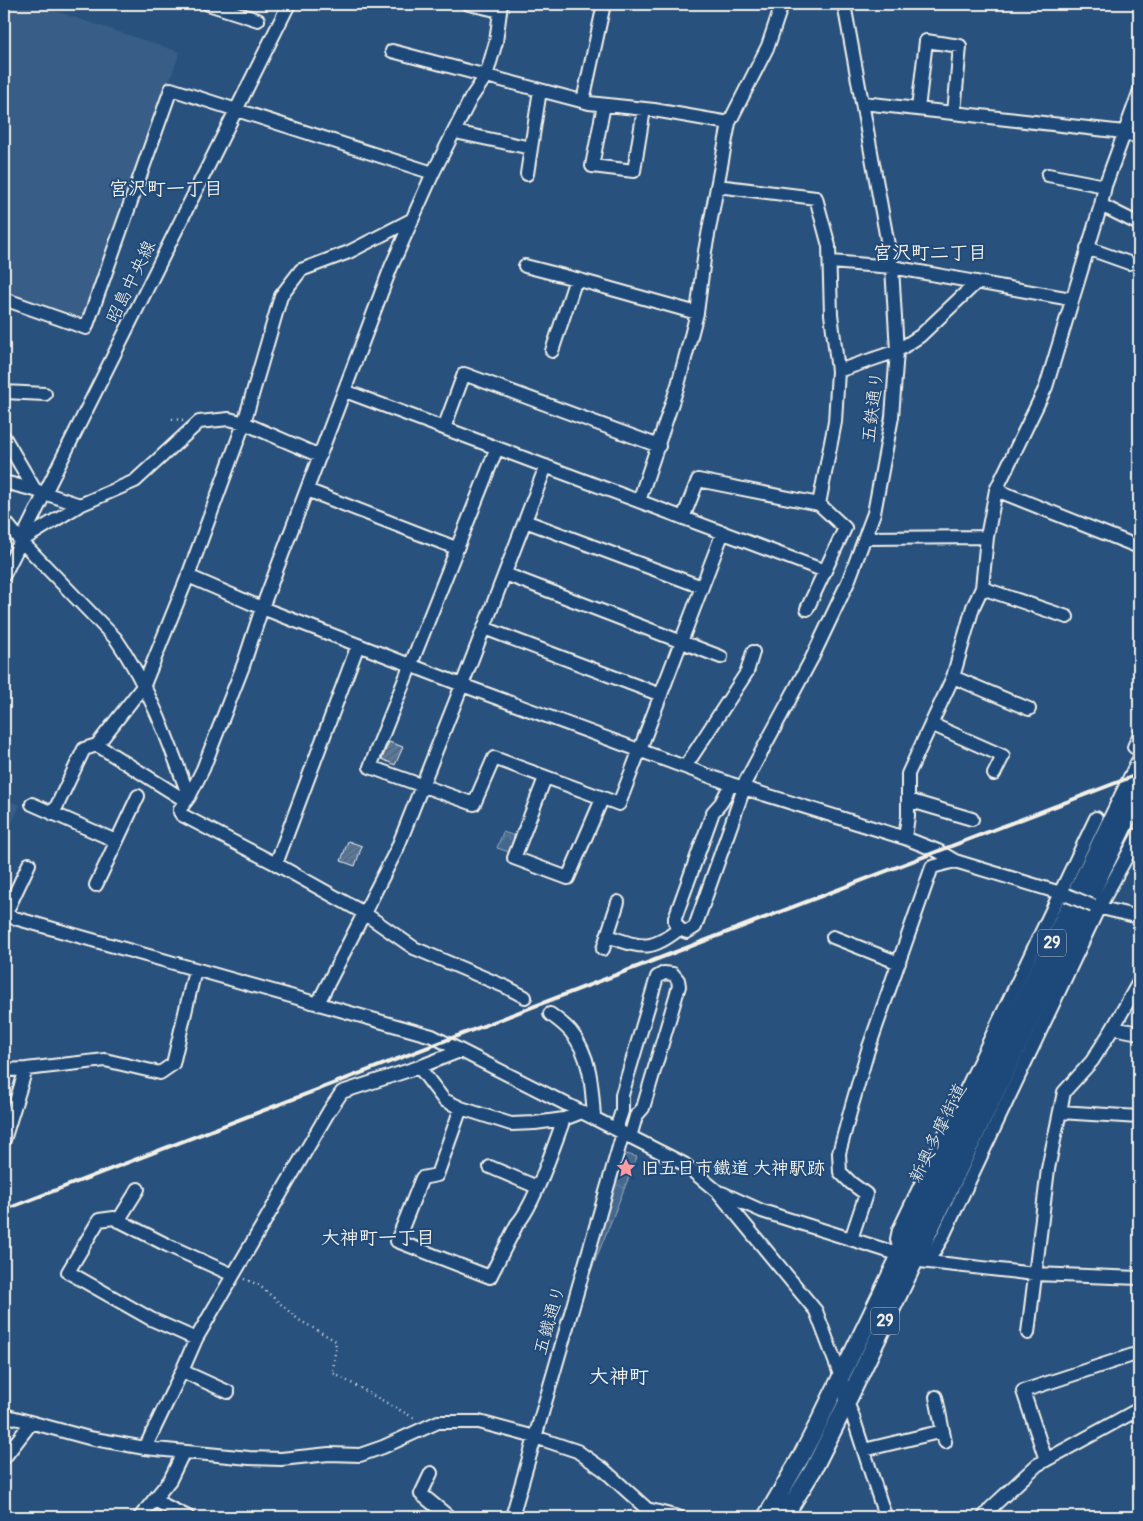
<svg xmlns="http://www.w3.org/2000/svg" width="1143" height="1521" viewBox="0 0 1143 1521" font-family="Pangolin,'Klee One',sans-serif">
<defs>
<pattern id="forest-crowns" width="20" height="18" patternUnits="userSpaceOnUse" patternTransform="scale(1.25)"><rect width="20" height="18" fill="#45688e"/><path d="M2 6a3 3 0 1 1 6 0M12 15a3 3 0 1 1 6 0" fill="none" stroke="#607e9e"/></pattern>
<pattern id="building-hatch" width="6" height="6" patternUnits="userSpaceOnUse" patternTransform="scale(1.25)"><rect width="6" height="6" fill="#5b7899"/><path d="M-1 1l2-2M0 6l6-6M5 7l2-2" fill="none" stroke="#536274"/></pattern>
</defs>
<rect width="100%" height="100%" fill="#28517e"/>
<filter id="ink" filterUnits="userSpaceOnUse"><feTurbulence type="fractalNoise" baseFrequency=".02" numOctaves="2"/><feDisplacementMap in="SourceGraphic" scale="10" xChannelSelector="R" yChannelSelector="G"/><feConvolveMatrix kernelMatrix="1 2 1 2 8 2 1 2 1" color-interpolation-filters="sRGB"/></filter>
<g filter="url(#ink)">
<!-- built -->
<path fill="#375d86" d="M4,4H34L180,52L84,322L4,294Z
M4,799L20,805L4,842Z"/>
<!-- forest -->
<path fill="url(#forest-crowns)" stroke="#9cacbb" d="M503,832L518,837L512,853L497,848Z
M623,1153L637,1157L587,1281Z"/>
<!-- building -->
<path fill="url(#building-hatch)" stroke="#f4f1e8" d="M389,742L403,747L395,765L382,759Z
M348,841L362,846L355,866L341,861Z"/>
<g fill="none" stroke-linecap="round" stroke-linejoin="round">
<defs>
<path id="minor" d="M208,4L258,20
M469,4L500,11
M501,4L496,42L486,76L471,98L433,173L391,267L262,608L243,666L203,769L189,797L180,809V812L182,815L276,864L364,913L414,948L506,987L525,997
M392,51L589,103L654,110L729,123
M583,101L604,4
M863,103L1124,132L1139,138
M604,105L592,166L634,171L644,109
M918,109L926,41L960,46L954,113
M455,132L531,148
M527,174L540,90
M1048,175L1105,186
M717,186L816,198L829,246L831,314L838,371L835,422L819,504L845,528L807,609
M1101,205L1139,224
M1087,248L1129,263
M831,262L892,267L1071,299
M525,266L576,279L697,313
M4,299L86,328L171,89L433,173
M552,351L576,279
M838,371L897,351L920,336L977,282
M345,391L825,571
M4,392L45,394
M444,428L464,374L659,446
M4,437L35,490
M497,448L370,767L474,804L494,758L619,804L723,532
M4,482L35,490L80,505L135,481L199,422L229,419L244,423L320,456
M307,490L456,548
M996,490L1139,547
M639,501L678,385L697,313L705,251L729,123L768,46L782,4
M683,518L698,480L819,504
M4,520L21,541L116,639C150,688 169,742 189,797
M525,521L702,587
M866,538L987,537
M21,541L80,505
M505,574L721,657
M4,575L289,4
M188,576L262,608L462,685L731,784L905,838L938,851L955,861L1067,895
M982,588L1067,617
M484,628L661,695
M953,677L1029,709
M931,724L1003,756L994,774
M97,745L186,801
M1134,747L1139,736
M685,767L747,672L753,652
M545,778L514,858L568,878L602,799
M731,784L721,803L713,812L675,918V922L679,929L687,932L695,927L744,788
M742,788L812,658L848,582L874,513L892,417L897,351L892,267L844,4
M908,800L972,819
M32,804L116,841
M53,814L84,749L97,745L144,685L188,576L244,423L281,296L301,270L349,252L411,220
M905,838L908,816V774L953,677L973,607L982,588L987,537L996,490L1046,387L1101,205L1105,186L1139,93
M276,864L358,645
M96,885L138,796
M1093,906L1139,917
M4,915L432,1036L684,1164L718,1192L816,1311L841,1377L847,1402L853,1417L884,1513L887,1517
M5,915L29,864
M607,936C641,947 649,953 679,929
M833,937L899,963
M603,949L618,902
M318,1003L397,849L462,685L546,466
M550,1014C557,1019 565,1025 571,1032C591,1056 592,1087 594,1118
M1113,1028L1139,1033
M419,1067L444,1100L461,1108L511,1124L535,1123L564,1119
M4,1070L26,1069L105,1060L160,1073L173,1064L195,970
M461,1108L437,1175L422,1178L397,1241L490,1277L517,1224C534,1206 554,1145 564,1119L582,1112
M1060,1112L1139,1117
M616,1129L622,1111V1095L657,977L664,973L673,974L678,980L679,986L643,1108L636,1116L630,1137
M4,1140L26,1069
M490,1167L537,1187
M722,1193L762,1211L901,1255
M118,1221L138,1189
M851,1239L866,1194L851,1183L840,1172L839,1153L852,1105L868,1050L932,867L955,861
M901,1255L897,1239L899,1230L1096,818
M920,1261L1035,1274L1139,1278
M928,1261L942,1238L1098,909L1139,834
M1028,1333L1048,1169L1064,1092L1092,1061L1113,1028L1139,982
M196,1339L151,1319L68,1272L99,1220L114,1218L167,1245L233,1275
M182,1371L228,1392
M936,1397L945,1442
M4,1415L89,1438L145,1448L249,1458L281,1459L329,1454L360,1455L383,1447L438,1422H479L535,1437L577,1451L604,1470L647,1509L678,1517
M145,1448L182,1371L196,1339L329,1111L342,1092L419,1067L460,1051
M864,1450L943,1431
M4,1458L31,1423
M1046,1460L1023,1391L1139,1353
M431,1473L421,1494L449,1517
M154,1500L188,1517
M140,1517L170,1480L183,1453
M512,1517L623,1133
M984,1517L991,1508L1037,1465L1139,1409"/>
<path id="major" d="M766,1517L801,1457L818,1424L1139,763
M784,1517L813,1470L847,1402L1139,794"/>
</defs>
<!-- minor casing -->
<use href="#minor" stroke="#f4f1e8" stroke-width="16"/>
<!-- major casing -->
<use href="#major" stroke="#f4f1e8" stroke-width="20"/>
<!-- path -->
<path stroke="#f4f1e8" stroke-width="2.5" stroke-dasharray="1 4" stroke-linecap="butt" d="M172,419L183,420
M244,1279L259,1285L299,1320L336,1341L333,1373L416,1419"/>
<!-- minor -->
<use href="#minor" stroke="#1f4a7a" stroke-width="12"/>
<!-- major -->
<use href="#major" stroke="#1f4a7a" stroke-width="16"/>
<!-- rail -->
<path stroke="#f4f1e8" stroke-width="4" d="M4,1210L1139,774"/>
<defs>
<path id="minor-bridge" d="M1067,895L1093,906"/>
</defs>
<!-- minor-bridge casing -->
<use href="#minor-bridge" stroke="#f4f1e8" stroke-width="16" stroke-linecap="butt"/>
<!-- minor-bridge -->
<use href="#minor-bridge" stroke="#1f4a7a" stroke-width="12"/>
</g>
</g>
<!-- icons -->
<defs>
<symbol id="sight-bare" viewBox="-9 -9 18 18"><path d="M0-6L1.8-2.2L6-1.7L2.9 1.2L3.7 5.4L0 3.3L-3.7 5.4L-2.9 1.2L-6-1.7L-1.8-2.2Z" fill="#ff9aa2" stroke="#1f4a7a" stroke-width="2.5" paint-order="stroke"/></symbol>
</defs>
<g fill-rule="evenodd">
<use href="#sight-bare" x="612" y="1154" width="28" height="28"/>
</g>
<g text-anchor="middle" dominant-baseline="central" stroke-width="4" stroke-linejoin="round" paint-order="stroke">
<!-- shield labels -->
<g fill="#1f4a7a" stroke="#b4bfc7" stroke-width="1">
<rect x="1038" y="929.5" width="28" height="27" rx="4"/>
<rect x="871" y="1307.5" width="28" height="27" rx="4"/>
</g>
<g font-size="16" font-weight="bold" fill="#f4f1e8">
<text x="1052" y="943">29</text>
<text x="885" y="1321">29</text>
</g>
<!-- street labels -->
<g font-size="18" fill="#f4f1e8" stroke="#1f4a7a">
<text transform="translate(131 282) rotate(-64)">昭島中央線</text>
<text transform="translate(873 407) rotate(-83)">五鉄通り</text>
<text transform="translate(938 1133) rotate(-64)">新奥多摩街道</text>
<text transform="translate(550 1320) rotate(-74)">五鐵通り</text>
</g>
<!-- poi labels -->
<g font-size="18" font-weight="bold" fill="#f4f1e8" stroke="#1f4a7a" text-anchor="start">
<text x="641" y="1168">旧五日市鐵道 大神駅跡</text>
</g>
<!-- neighbourhood labels -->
<g font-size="19" font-weight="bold" fill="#f4f1e8" stroke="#1f4a7a">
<text x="166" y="189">宮沢町一丁目</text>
<text x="930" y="253">宮沢町二丁目</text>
<text x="378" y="1238">大神町一丁目</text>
</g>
<!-- quarter labels -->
<g font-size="20" font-weight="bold" fill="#f4f1e8" stroke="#1f4a7a">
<text x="619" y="1376">大神町</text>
</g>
</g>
<!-- margin -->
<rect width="1143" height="1521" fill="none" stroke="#1f4a7a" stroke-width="20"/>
<rect x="10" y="10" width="1123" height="1501" fill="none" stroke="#f4f1e8" stroke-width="2" filter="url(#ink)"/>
</svg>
